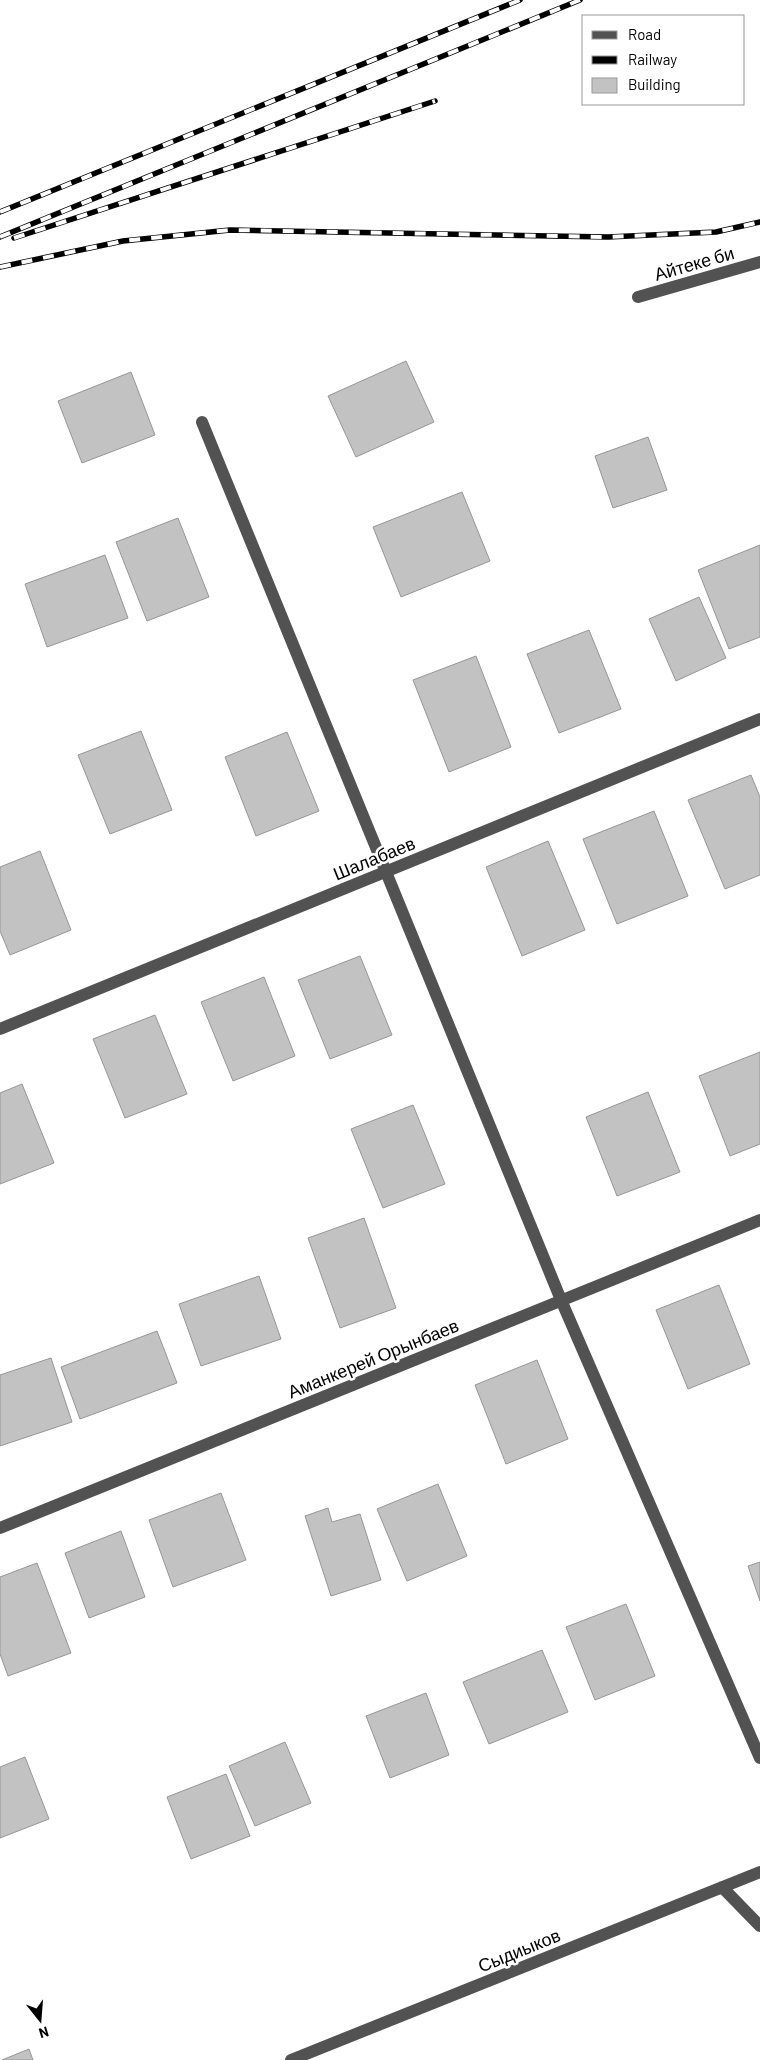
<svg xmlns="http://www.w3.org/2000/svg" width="760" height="2060" viewBox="0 0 760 2060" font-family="Barlow,sans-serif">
<rect width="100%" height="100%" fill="#fff"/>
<!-- building -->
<path fill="#c2c2c2" stroke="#969696" d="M406,361L434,422L356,457L328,396Z
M131,372L155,435L82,463L58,401Z
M648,437L667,490L613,508L595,456Z
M462,492L490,561L401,597L373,527Z
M178,518L209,597L147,621L116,542Z
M760,545V637L729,649L698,570Z
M105,555L128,618L47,647L25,584Z
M699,597L726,658L676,681L649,619Z
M589,630L621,709L559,733L527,654Z
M476,656L511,747L449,772L413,680Z
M141,731L172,810L110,834L78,755Z
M287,732L319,811L256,836L225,757Z
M751,775L760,797V875L725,889L688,800Z
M654,811L688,896L617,924L583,839Z
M548,841L585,930L522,956L486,867Z
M40,851L71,930L10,955L0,931V867Z
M360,956L392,1035L330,1059L298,980Z
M264,977L295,1056L233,1081L201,1002Z
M155,1015L187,1094L125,1118L93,1039Z
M760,1052V1144L730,1156L699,1076Z
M22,1084L54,1163L0,1184V1093Z
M648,1092L680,1172L617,1196L586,1117Z
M413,1105L445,1184L383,1208L351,1129Z
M364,1218L396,1308L340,1328L308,1238Z
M259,1276L281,1339L201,1366L179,1304Z
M719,1285L750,1364L688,1389L656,1310Z
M157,1331L177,1383L80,1419L61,1367Z
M51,1358L72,1422L0,1446V1375Z
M537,1360L568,1439L506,1464L475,1385Z
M438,1484L467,1556L407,1581L377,1509Z
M221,1493L246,1560L173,1587L149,1520Z
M328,1508L332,1522L360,1514L381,1580L331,1596L305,1516Z
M121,1531L145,1597L89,1618L65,1553Z
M760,1562V1601L748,1566Z
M37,1563L71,1653L8,1676L0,1654V1577Z
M626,1604L655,1676L595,1700L566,1627Z
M542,1650L568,1712L489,1744L463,1682Z
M426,1693L449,1755L390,1778L366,1716Z
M285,1742L311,1803L255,1826L229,1766Z
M25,1757L49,1819L0,1838V1767Z
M226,1774L250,1836L191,1859L167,1797Z
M29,2049L33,2060H2Z"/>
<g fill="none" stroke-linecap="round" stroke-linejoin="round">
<!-- minor -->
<path stroke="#525252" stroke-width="12" d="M638,297L760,262
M202,422L561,1300L760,1758
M0,1029L760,719
M0,1528L760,1220
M722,1887L760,1926
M291,2060L760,1872"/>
<defs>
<path id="rail" d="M0,212L520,0
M0,237L580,0
M14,238L435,101
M0,267L123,241L230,230L608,237L716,232L760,222"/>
</defs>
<!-- rail casing -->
<use href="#rail" stroke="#000" stroke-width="5.5"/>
<!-- rail -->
<use href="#rail" stroke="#fff" stroke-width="4" stroke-dasharray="11" stroke-linecap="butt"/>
</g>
<g text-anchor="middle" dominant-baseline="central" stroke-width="5" stroke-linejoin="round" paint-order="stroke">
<!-- street labels -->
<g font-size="18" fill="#000" stroke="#fff">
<text transform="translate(694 263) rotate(-16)">Айтеке би</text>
<text transform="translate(374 858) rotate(-22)">Шалабаев</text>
<text transform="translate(373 1358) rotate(-22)">Аманкерей Орынбаев</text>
<text transform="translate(519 1950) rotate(-22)">Сыдиыков</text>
</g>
</g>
<!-- legend -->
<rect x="582" y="15" width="162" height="90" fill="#ffffff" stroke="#999999"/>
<rect x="592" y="31" width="25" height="8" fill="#525252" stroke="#999999"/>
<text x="628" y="40" font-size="15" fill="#000000">Road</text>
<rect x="592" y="56" width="25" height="8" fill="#000000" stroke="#999999"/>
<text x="628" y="65" font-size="15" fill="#000000">Railway</text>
<rect x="592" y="78" width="25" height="15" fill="#c2c2c2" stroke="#999999"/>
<text x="628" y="90" font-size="15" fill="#000000">Building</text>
<!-- north arrow -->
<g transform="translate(40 2020) rotate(163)" stroke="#ffffff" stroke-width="4" paint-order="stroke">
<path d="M0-4L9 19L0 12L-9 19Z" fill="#000000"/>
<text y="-8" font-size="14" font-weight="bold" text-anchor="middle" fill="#000000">N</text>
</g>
</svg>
